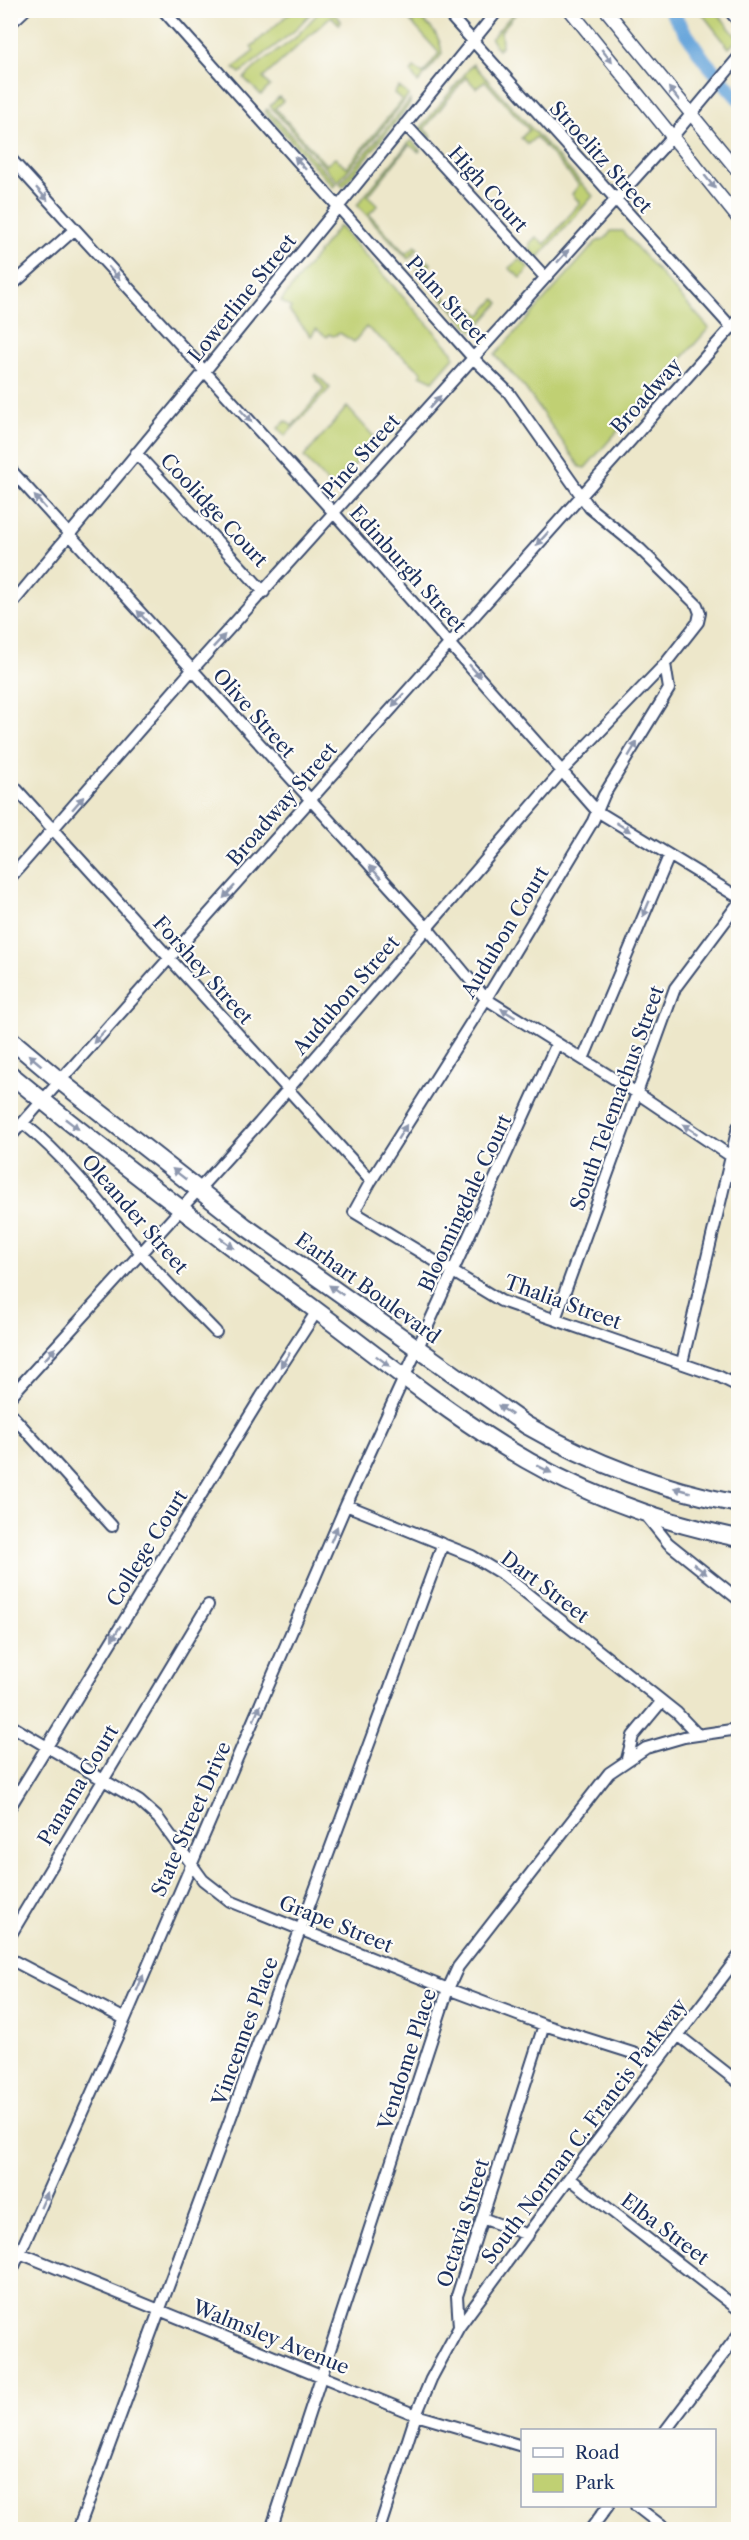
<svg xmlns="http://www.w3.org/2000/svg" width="749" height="2540" viewBox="0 0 749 2540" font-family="'Libre Caslon Text',serif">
<rect width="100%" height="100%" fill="#fdfcf7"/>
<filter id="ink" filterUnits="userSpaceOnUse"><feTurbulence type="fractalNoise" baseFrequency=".0167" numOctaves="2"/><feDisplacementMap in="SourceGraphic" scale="12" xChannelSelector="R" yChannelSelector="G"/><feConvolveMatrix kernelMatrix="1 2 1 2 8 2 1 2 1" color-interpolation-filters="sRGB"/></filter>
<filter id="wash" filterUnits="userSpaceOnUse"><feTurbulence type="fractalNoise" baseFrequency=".008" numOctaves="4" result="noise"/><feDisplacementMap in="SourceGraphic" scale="24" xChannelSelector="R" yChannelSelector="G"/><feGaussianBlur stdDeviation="1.35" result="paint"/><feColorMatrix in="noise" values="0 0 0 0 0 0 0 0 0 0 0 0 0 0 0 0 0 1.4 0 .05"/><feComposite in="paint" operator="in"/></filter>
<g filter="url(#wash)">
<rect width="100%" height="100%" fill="#ede7ca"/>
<!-- green -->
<path fill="#c0d073" stroke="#6e8068" stroke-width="1.5" d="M292,11H313L293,32L240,73L234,68L254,51L251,47Z
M320,11H331L341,21L339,24L331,16L263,78L270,86L261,95L244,78L259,64L294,39Z
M408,11C427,23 440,31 442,54L418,83L411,72L414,68L423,74L439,53L404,14Z
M515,11H518L501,31L502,46L498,50L491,39Z
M700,11H716L738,39L729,48Z
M473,64L593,196L538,258L530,250V243L536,237L545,244L580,203L572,194L579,185L536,137L528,144L521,138L529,130L485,81L476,88L466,77L424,129L432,136L431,138L420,129Z
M399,87L409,95L338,182L270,106L279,97L283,101L275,108L326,165L335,158L347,167L402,100L394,93Z
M410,100V104L343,187L340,184Z
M267,109L336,184L333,187L265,112Z
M411,140L420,150L419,152L409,145L368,196L378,205L369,214L406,254L415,246L418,249L408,259L357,205Z
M339,226L453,352L454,357L433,381L420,375L422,372L366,327L354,342L340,333L333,336L329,334L327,337L316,329L311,336L289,311L291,308L281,301Z
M611,231H622L709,328L585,468L580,467L525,388L495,355L596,242L606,238Z
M520,259L529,268L521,278L509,268Z
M428,261L431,264L423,273L463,317L473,308L481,315L495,299L499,303L473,332L417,270Z
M316,374L330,388L285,436L278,428L286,421L292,426L324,389L314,376Z
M347,407L377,440L333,489L304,457Z"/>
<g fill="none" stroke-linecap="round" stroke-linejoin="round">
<!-- canal -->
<path stroke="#6ba7dc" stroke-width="14" d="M670,10L705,61L738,98"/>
</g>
</g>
<g filter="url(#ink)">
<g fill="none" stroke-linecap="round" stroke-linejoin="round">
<defs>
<path id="minor" d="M445,10L732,328
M729,10L738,21
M10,24L25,10
M405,124L545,277
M10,158L334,513L597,811L738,897
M10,287L74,230
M136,453L264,592
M10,469L428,929L486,999L637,1093L738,1161
M10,606L205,371L498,10
M665,664L669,689L604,795L593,821L486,999L371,1181L354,1212L501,1301L718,1376L738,1386
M10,782L371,1181
M10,878L192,670L673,136L738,58
M583,1059L669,856
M23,1123C69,1160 103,1206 140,1252C163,1280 191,1306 216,1332
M10,1137L738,320
M555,1319L675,988L738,904
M682,1363L738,1127
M10,1397L259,1123L563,770L665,664L698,622L700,613L697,605L640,549L590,508L509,393L474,359L163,10
M10,1413L112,1526
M346,1505L472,1556L505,1576L677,1713L698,1735
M644,1513L668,1543L738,1599
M10,1725L139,1801L158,1818L203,1880L230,1901L448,1989L544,2025L658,2061
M627,1759L633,1736L662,1701
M10,1807L261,1397L317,1311
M10,1936L208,1605
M10,1959L125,2019
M678,2035L738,2082
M569,2178L738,2309
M482,2218L528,2235
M10,2249L416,2415L522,2446
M10,2275L125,2019L346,1505L557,1043
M459,2327L457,2296L544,2025
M666,2430L738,2335
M636,2506L667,2530
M78,2530L443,1544
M271,2530L448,1989L458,1967L609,1773L646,1748L684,1737L738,1729
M379,2530L416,2415L431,2379L459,2327L569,2178L738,1957
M590,2530L608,2506"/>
<path id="tertiary" d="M570,10L738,218
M606,10L738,171"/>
<path id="primary" d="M10,1039L60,1081L246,1227L526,1425C592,1463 664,1490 738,1504
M10,1074C106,1153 205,1228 305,1302C371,1351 434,1403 503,1446C575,1491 656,1521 738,1538"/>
</defs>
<!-- minor casing -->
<use href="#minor" stroke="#3a4b6e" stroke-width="14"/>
<!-- tertiary casing -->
<use href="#tertiary" stroke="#3a4b6e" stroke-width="15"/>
<!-- primary casing -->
<use href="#primary" stroke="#3a4b6e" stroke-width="20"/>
<!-- minor -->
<use href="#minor" stroke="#fff" stroke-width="10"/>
<!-- tertiary -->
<use href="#tertiary" stroke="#fff" stroke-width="12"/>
<!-- primary -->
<use href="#primary" stroke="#fff" stroke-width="16"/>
</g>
<!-- one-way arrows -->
<defs><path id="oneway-solid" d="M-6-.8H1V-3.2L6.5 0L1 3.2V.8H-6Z" transform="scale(1.5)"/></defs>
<g fill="#8d97ae">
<use href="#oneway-solid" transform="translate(607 56) rotate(51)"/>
<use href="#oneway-solid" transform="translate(674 94) rotate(-129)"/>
<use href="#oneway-solid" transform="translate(300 163) rotate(-132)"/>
<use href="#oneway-solid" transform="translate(710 182) rotate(51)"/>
<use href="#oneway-solid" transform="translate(42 194) rotate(48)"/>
<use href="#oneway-solid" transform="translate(563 256) rotate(-48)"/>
<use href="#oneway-solid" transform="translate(114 273) rotate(47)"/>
<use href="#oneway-solid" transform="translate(435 402) rotate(-48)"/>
<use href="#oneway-solid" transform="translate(246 416) rotate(48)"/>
<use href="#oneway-solid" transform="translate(40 502) rotate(-132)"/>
<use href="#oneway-solid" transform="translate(542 539) rotate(132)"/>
<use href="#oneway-solid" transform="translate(143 617) rotate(-132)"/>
<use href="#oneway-solid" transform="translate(219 641) rotate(-47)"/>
<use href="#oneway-solid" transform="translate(475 671) rotate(48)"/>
<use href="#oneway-solid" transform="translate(398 700) rotate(132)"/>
<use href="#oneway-solid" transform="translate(633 749) rotate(-59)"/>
<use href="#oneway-solid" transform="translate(78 803) rotate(-49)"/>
<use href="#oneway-solid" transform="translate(623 827) rotate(32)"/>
<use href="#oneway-solid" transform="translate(375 872) rotate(-133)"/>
<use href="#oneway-solid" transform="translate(229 892) rotate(132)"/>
<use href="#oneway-solid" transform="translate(646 909) rotate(113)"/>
<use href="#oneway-solid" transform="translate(508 1013) rotate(-148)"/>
<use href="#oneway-solid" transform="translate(99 1037) rotate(132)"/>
<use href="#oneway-solid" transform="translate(35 1060) rotate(-140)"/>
<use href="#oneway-solid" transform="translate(72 1124) rotate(38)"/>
<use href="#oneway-solid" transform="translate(690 1129) rotate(-146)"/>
<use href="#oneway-solid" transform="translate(402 1132) rotate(-58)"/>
<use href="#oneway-solid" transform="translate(179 1174) rotate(-142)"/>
<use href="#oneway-solid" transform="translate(227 1243) rotate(37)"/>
<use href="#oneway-solid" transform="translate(336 1290) rotate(-145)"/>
<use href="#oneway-solid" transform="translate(50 1354) rotate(-47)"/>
<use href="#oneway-solid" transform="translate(285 1360) rotate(123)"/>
<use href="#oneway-solid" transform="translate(383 1361) rotate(37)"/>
<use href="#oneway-solid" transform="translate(505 1410) rotate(-146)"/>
<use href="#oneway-solid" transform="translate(544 1469) rotate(27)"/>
<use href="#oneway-solid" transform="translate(682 1490) rotate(-165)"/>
<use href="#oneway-solid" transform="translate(334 1534) rotate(-67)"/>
<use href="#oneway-solid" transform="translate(700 1569) rotate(38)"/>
<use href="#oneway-solid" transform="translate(116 1633) rotate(121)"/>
<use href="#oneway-solid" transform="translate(257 1713) rotate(-66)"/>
<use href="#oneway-solid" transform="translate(140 1983) rotate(-67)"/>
<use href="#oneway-solid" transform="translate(44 2200) rotate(-66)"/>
</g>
</g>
<g text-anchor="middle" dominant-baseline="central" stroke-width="4.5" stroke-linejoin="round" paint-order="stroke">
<!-- street labels -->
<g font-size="20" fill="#1b2f5e" stroke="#fdfcf7">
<text transform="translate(601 157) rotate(48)">Stroelitz Street</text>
<text transform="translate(488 189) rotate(48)">High Court</text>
<text transform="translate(242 298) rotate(-51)">Lowerline Street</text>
<text transform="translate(447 300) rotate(48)">Palm Street</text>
<text transform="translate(646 396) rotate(-48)">Broadway</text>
<text transform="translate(361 456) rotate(-48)">Pine Street</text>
<text transform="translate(214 510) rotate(47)">Coolidge Court</text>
<text transform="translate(408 569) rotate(48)">Edinburgh Street</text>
<text transform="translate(254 713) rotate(48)">Olive Street</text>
<text transform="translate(282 804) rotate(-49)">Broadway Street</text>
<text transform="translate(505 932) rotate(-59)">Audubon Court</text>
<text transform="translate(203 970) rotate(48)">Forshey Street</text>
<text transform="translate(346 995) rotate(-49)">Audubon Street</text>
<text transform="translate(617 1098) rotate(-70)">South Telemachus Street</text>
<text transform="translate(465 1203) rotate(-65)">Bloomingdale Court</text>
<text transform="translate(135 1214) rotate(49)">Oleander Street</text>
<text transform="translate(368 1288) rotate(36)">Earhart Boulevard</text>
<text transform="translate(563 1302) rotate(20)">Thalia Street</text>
<text transform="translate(147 1548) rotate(-58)">College Court</text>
<text transform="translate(545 1587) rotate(37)">Dart Street</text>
<text transform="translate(78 1785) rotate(-59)">Panama Court</text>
<text transform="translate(191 1819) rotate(-66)">State Street Drive</text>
<text transform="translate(336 1924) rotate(22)">Grape Street</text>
<text transform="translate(245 2031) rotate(-70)">Vincennes Place</text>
<text transform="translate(407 2059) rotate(-72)">Vendome Place</text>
<text transform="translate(584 2131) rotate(-53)">South Norman C. Francis Parkway</text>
<text transform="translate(463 2223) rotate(-73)">Octavia Street</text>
<text transform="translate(665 2229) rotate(37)">Elba Street</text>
<text transform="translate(271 2337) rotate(22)">Walmsley Avenue</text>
</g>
</g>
<!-- margin -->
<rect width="749" height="2540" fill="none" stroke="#fdfcf7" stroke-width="36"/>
<!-- legend -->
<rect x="521" y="2429" width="195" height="78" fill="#fdfcf7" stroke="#a3aaba" stroke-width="1.5"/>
<rect x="533" y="2448" width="30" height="9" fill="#ffffff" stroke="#a3aaba" stroke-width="1.5"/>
<text x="575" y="2459" font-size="18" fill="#1b2f5e">Road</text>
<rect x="533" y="2474" width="30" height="18" fill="#c0d073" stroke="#a3aaba" stroke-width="1.5"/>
<text x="575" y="2489" font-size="18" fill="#1b2f5e">Park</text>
</svg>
